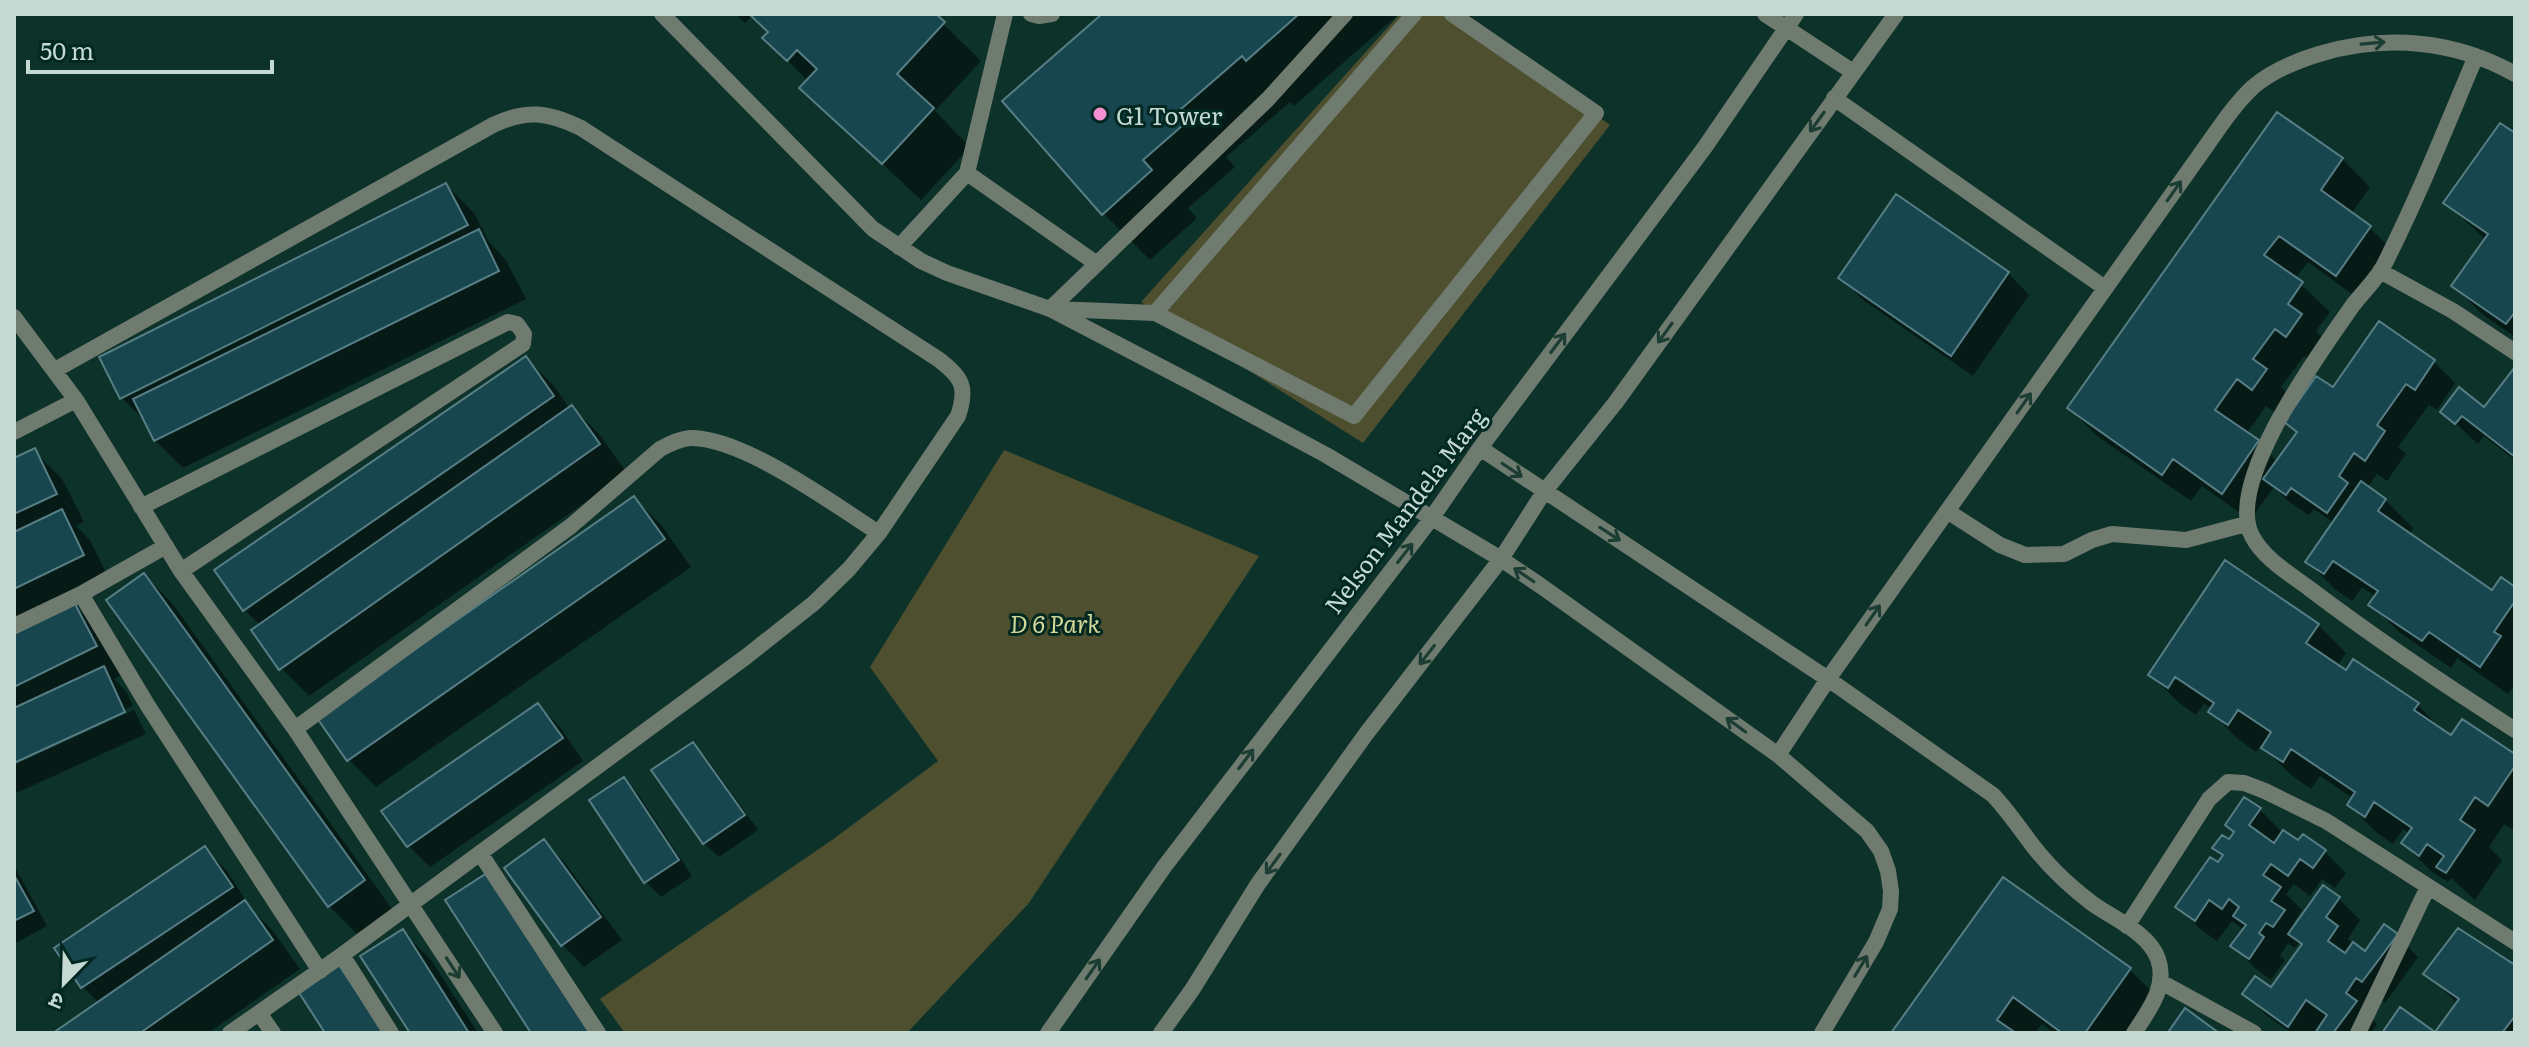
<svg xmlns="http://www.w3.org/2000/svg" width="2529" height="1047" viewBox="0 0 2529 1047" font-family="Literata,'Noto Sans Devanagari',serif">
<rect width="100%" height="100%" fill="#0c322a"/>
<!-- green -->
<path fill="#4e4f2e" d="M1400,14H1455L1610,125L1363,443L1141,302Z
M1004,450L1259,556L1029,903L907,1033H625L600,999L832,840L938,761L870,667Z"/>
<!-- shadow -->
<path fill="#0007" d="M736,14H933L981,61L935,111L970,147L921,200L802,88L808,81L765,38L770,33L752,16L745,23Z
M1105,14H1399L1294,106L1290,102L1226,157L1235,167L1188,208L1197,218L1150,260L1103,213Z
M2515,135V337L2482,314L2454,286L2486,240L2446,203Z
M2342,159L2370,187L2351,214L2370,228L2398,256L2364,303L2308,262L2295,279L2330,312L2316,331L2329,344L2315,364L2304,356L2281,387L2293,399L2281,416L2266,406L2246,434L2278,462L2298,433L2286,422L2334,390L2434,362L2455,383L2437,410L2429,405L2398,447L2406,454L2387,481L2377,474L2367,488L2385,500L2413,528L2409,535L2493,592L2515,589V684L2508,694L2457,658L2451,668L2399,632L2371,604L2376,597L2362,587L2352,601L2336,590L2308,562L2334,523L2314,509L2309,515L2288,501L2274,487L2250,520L2202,486L2191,501L2097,436L2069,408Z
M446,185L474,213L489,242L506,260L526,299L183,468L155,440L147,423L122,398Z
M2008,273L2029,295L1973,376L1863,300L1841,278Z
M526,358L554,386L570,409L572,407L600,435L627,473L309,696L281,668L261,626L244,609Z
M2515,371V460L2484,436L2478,444L2443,412L2485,410Z
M34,451L62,479L84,522L76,526L90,540L111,583L14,630V460Z
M634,498L662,526L691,567L376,787L348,759Z
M2226,563L2318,625L2346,653L2337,666L2346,672L2354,662L2418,705L2445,734L2515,757V831L2504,824L2489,847L2502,860L2475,900L2451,878L2448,882L2431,871L2403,843L2410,833L2403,829L2393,844L2377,833L2349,805L2354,799L2320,776L2311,789L2291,775L2261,745L2256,752L2238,739L2210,711L2212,709L2204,704L2196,715L2179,703L2151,675Z
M144,575L172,603L392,909L357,934L329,906Z
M75,606L103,634L123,674L114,679L126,691L133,706L14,761V636Z
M538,705L560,727L583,761L430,867L408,845Z
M134,710L146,734L14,794V765Z
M693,744L707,759L758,830L719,857L704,843Z
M623,780L638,794L692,876L661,897L646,882L592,800Z
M2260,810L2283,833L2299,843L2324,851L2346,873L2335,888L2322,879L2310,896L2294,884L2286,894L2302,910L2294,922L2297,925L2339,899L2360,920L2348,939L2355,946L2365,953L2396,935L2418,957L2385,1003L2379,998L2367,1014L2377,1024L2371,1033H2291L2266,1015L2244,993L2271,990L2303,946L2299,942L2295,948L2288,943L2280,956L2285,960L2271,980L2255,968L2233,946L2245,930L2232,921L2217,941L2199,928L2177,907L2224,857L2215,847L2229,842Z
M544,842L565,863L622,940L584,967L563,945L506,868Z
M205,849L227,871L252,910L273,931L300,969L208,1033H57L99,1003L83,987L57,948Z
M14,865L47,926L14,944Z
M2003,880L2130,970L2158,998L2133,1033H2054L2042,1024L2035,1033H1893Z
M403,932L431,960L478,1033H412Z
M2515,968V1033H2437L2458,1004L2426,973Z"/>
<!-- building -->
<path fill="#17464e" stroke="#577e85" stroke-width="2" d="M749,14H936L945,22L897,74L934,108L882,164L799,88L817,69L797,50L787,61L762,38L768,32Z
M1102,14H1299L1246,61L1242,56L1181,109L1190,119L1143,160L1152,170L1102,215L1002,101Z
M2277,112L2343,158L2321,190L2371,226L2336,276L2279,236L2264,255L2303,282L2288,304L2302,314L2286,337L2275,329L2253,359L2267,369L2252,390L2237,379L2215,410L2259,440L2222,494L2173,459L2162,475L2067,408Z
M2500,123L2515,133V312L2506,324L2451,286L2488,234L2443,203Z
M446,183L468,225L120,399L99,357Z
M1896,194L2009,272L1951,356L1838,278Z
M479,229L499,271L154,441L133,399Z
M2379,321L2435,360L2415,390L2406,384L2377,425L2385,431L2365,461L2354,453L2339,476L2348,483L2327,513L2291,488L2286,495L2263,479L2297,432L2284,422L2316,376L2333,387Z
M526,356L554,396L243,611L214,570Z
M2515,367V457L2462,416L2455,424L2440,412L2459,387L2484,407Z
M572,405L600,444L279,670L251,630Z
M35,448L57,494L14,514V458Z
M2361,481L2386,499L2378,511L2492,590L2501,577L2515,587V601L2494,632L2501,636L2480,667L2429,632L2422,641L2368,605L2378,591L2333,561L2324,574L2305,562Z
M634,496L665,539L347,761L317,718Z
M62,509L84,555L14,589V532Z
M2225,560L2319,624L2306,643L2346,670L2353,659L2419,703L2414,710L2451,735L2462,719L2515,754V766L2488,806L2475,797L2460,820L2475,830L2446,873L2436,867L2444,856L2427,844L2419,856L2401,843L2412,828L2374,802L2365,817L2347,805L2355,792L2291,749L2283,762L2261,748L2271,732L2238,710L2228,725L2208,712L2214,703L2175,677L2168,688L2148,675Z
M144,573L365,880L328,907L106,600Z
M75,604L97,646L14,687V634Z
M104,666L125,712L14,763V708Z
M538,703L563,738L407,847L381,811Z
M693,742L745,815L703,844L651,770Z
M624,777L679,860L644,883L589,800Z
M2244,797L2261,808L2249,825L2274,843L2283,830L2298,840L2303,834L2326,850L2313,868L2300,859L2288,876L2271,864L2263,875L2281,887L2271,901L2285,910L2273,927L2266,923L2259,933L2264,937L2249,959L2230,946L2246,925L2233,916L2239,907L2229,899L2222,909L2209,900L2195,921L2175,907L2210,857L2218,862L2223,855L2212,848L2222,835L2229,839L2234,832L2225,825Z
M544,839L601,917L561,946L504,868Z
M205,846L233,887L81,988L54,948Z
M487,873L591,1033H531L445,900Z
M14,875L34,911L14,921Z
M2003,877L2131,968L2085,1033H2062L2013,997L1997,1020L2016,1033H1891Z
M2323,885L2340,897L2326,917L2338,926L2328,941L2345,953L2353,942L2365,951L2384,924L2398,934L2362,982L2356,978L2346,993L2357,1001L2333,1033H2315L2327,1015L2306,1000L2288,1027L2242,994L2255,976L2271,987L2302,944L2288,934Z
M245,900L273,940L140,1033H53Z
M2458,928L2515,965V1016L2502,1033H2382L2400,1007L2435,1032L2459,999L2423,974Z
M403,929L469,1033H410L360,956Z
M337,962L384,1033H325L296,988Z
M2185,1008L2219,1033H2172L2169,1031Z"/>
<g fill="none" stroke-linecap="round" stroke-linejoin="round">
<!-- street -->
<path stroke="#6f7b6f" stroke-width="16" d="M662,14L873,229L921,261L947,273L1050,309L1196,385L1326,455L1501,559L1541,586L1778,755L1867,831L1881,851L1888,871L1891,891L1890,909L1876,942L1822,1033
M1005,14L967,173L1097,264
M1031,14L1039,16L1052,14
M1765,14L1853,72
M2476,56C2446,127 2418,198 2383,267C2375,281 2363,292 2353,305C2321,351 2224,482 2252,536C2264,559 2290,574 2310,589C2376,639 2445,685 2515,730
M1834,98L2105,288
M899,247L967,173
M2380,271L2453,311L2515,352
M1050,309L1268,99L1345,14
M1056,309L1155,313L1354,416L1596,113L1452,14
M1155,313L1414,14
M14,317L76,400L181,571L295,729L495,1033
M55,370L493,125C527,109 548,112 581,128L938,359C962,377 968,387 958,416L879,533L849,569L814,603L747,656L342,955L230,1033
M14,432L76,400
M1480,448L1828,679L1993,795C2006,809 2016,823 2027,838C2045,863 2069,886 2093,904C2114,919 2149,933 2158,959C2168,987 2148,1011 2134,1033
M141,507L508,322L517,324L524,334L523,344L181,571
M1947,511L2000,545L2025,555L2064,554L2092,540L2112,534L2186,540L2246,524
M81,594L148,706L320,971
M14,626L81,594L166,546
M295,729L571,526L660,449C669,444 679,439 690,438C743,437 833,504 879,533
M1778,755L1828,679L2207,145C2221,125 2235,104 2253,87C2272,71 2296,61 2319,54C2385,34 2455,40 2515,74
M480,853L598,1033
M2127,926L2209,799L2228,782L2244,783L2265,791L2326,821L2515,942
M342,955L391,1033
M2161,982L2254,1033
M259,1013L273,1033
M1048,1033L1164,867L1431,519L1480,448L1705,147L1796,14
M1161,1033L1192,990L1258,884L1366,734L1501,559L1544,492L1616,402L1896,14
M2358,1033L2428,887"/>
</g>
<!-- one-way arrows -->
<defs><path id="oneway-shaft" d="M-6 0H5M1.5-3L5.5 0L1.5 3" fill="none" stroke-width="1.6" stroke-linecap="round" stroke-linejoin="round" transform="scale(2)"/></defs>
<g stroke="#1c3d34">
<use href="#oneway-shaft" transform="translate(2373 43) rotate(-5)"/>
<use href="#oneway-shaft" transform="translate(1817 122) rotate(126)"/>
<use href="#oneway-shaft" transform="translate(2174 191) rotate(-55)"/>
<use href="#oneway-shaft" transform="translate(1665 333) rotate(126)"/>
<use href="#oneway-shaft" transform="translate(1558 343) rotate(-53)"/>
<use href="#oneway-shaft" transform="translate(2024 403) rotate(-55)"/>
<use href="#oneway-shaft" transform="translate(1512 470) rotate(34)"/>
<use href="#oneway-shaft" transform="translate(1610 534) rotate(33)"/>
<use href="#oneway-shaft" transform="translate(1405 553) rotate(-52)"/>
<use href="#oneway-shaft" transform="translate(1524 575) rotate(-146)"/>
<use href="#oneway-shaft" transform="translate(1873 615) rotate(-55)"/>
<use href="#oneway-shaft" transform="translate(1427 655) rotate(128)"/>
<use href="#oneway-shaft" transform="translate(1736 725) rotate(-144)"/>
<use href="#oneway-shaft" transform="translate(1246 759) rotate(-53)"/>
<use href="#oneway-shaft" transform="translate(1273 864) rotate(126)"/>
<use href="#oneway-shaft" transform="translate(1861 966) rotate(-59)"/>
<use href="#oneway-shaft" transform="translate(453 968) rotate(57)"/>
<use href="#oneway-shaft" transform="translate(1093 969) rotate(-55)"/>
</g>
<!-- markers -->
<circle fill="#f591d2" stroke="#012821" stroke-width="3" cx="1100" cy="114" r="8"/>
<g text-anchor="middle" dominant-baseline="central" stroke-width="6" stroke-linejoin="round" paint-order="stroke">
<!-- poi labels -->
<g font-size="24" fill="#c5d9d3" stroke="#012821" text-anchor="start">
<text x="1116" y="114">G1 Tower</text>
</g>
<!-- street labels -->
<g font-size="24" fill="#c5d9d3" stroke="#012821">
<text transform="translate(1404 510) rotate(-53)">Nelson Mandela Marg</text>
</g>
<!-- park labels -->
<g font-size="24" font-style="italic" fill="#d3d798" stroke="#012821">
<text x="1055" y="622">D 6 Park</text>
</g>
</g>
<!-- border -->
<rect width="2529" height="1047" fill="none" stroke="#c5d9d3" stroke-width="32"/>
<!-- north arrow -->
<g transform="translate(64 983) rotate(203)" stroke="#012821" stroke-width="6" paint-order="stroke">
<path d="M0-6L14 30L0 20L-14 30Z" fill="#c5d9d3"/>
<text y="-12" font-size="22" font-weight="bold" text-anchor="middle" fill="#c5d9d3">उ</text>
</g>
<!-- scale -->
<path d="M28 60v12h244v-12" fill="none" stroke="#c5d9d3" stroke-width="4"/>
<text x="40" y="60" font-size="24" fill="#c5d9d3" stroke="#012821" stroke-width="6" paint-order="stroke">50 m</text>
</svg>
